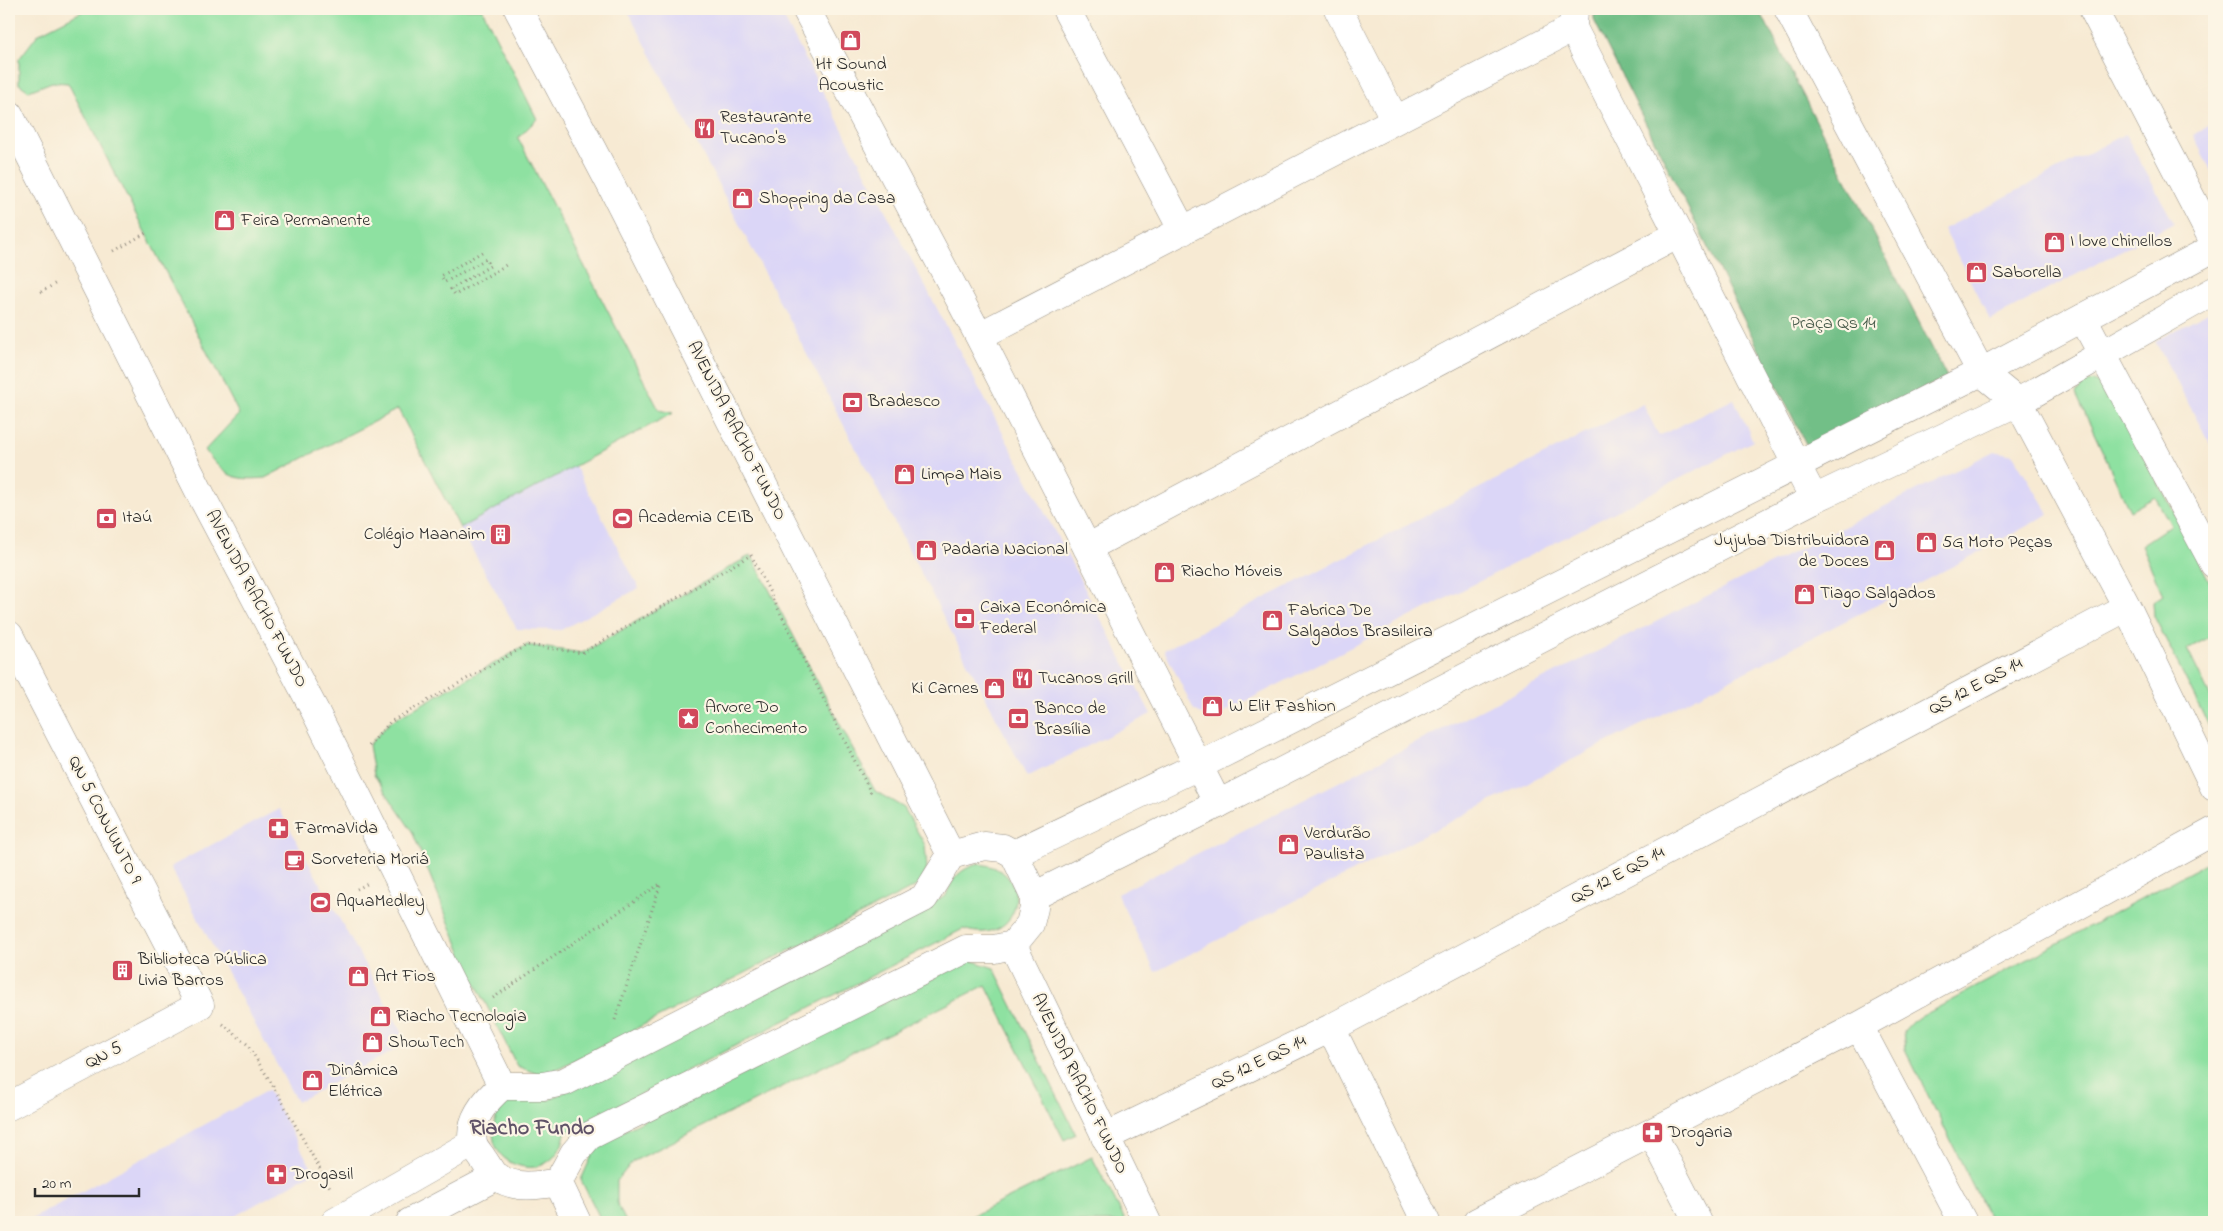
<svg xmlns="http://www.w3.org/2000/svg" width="2223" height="1231" viewBox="0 0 2223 1231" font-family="'Indie Flower',sans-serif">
<rect width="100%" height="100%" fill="#fcf5e5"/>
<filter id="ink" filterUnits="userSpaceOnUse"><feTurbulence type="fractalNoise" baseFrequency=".02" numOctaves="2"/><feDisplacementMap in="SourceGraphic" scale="10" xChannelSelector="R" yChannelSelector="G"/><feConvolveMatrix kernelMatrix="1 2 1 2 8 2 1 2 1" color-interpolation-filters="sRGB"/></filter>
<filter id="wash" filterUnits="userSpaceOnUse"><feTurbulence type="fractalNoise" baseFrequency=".0096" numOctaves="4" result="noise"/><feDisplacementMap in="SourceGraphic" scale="20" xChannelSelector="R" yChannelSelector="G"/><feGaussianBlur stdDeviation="1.12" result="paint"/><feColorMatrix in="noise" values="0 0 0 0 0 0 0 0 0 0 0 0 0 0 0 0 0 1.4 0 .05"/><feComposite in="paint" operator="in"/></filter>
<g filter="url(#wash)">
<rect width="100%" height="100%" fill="#f7ead3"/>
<!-- built -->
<path fill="#dbd6f7" d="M627,9H779L1151,714L1027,777Z
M2214,123V177L2193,135Z
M2125,134L2174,223L1990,320L1944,229Z
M2214,310V442L2210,444L2155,341Z
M1734,399L1753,441L1211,719L1194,710L1164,650L1643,404L1659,436Z
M1994,451L2013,455L2049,514L1965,560L1155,972L1117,894Z
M575,466L639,588L561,630L517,629L460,528Z
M279,809L408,1043L297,1102L170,867Z
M268,1090L314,1172L224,1222H26Z"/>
<!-- green -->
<path fill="#8ee1a1" stroke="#5c8666" d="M87,9H482L537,119L518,138L659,410L673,413L460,528L398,409L265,478C233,481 224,476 205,450L239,414L68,83L52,82L29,91L19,84V59L38,34Z
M2094,381L2101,385L2114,405L2165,495L2214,590V635L2187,649L2214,704V736L2154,616L2153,602L2163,595L2141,545L2171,525L2155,497L2130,511L2076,394L2083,384Z
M751,555L875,791L904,808L925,845L927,869L920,884L543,1076L517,1066L465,962L412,831L374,775L369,745L390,722L527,645L582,653Z
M2207,863L2214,864V1222H1991L1905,1049L1903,1032L1913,1021Z
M978,864C1037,868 1023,949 963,929L565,1133C563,1147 556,1159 542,1165C535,1168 528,1168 520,1166C471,1154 494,1075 549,1100L946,896C952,878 960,869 978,864Z
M970,960L994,968L1076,1134L1064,1140L986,985L632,1162L617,1181V1203L626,1222H602L581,1180L592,1155L605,1140Z
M1092,1157L1126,1222H960Z"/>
<!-- forest -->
<path fill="#72bf87" stroke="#4e7559" d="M1594,9H1759L1947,377L1807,446L1594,20Z"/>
</g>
<g filter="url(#ink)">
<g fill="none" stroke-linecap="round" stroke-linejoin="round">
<defs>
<path id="street" d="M806,9L979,336L1218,804
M1066,9L1183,231
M1338,9L1395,120
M1574,9L1573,28L1814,499
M1788,9L1981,372L2018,402L2127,607L2214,787
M2093,9L2214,242
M2083,318L2214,564
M979,336L1573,28
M1087,548L1679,234
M9,635L200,1005L9,1106
M1859,1026L1963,1222
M1331,1028L1426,1222
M1652,1133L1698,1222
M1105,1137L1331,1028L2127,607
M1477,1222L1859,1026L2214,831"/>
<path id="secondary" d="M518,9L612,187L951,855
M9,114L202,497L314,709L502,1086
M984,846L1003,848L1014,854L1034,896V908L1030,924L1013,945L994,949H966L589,1136L574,1153L558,1182C537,1186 515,1189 497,1177C491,1174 487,1164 483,1159C480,1154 474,1148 473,1142C468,1120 487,1099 502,1086H543L564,1082L924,898L951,855Z
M1014,854L1198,766L1981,372L2214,248
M1034,896L1218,804L1814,499L2018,402L2214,291
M1013,945L1147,1222
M558,1182L577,1222
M335,1222L473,1143
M410,1222L495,1177"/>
</defs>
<!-- street casing -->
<use href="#street" stroke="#918a7f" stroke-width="29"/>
<!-- secondary casing -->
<use href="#secondary" stroke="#918a7f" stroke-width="29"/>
<!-- path -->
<path stroke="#918a7f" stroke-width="3" stroke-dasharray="1 4" stroke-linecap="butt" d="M114,251L146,233
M482,252L441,276L445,282L486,259L490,266L451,289L455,295L506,265
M41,292L58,282
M369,746L390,722L527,645L582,653L751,555L871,793
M357,889L367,884
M493,998L660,884
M615,1020L660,886
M223,1024L247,1044L275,1089L331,1189"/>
<!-- street -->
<use href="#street" stroke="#fff" stroke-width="28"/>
<!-- secondary -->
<use href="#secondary" stroke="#fff" stroke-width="28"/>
</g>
</g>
<!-- icons -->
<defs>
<symbol id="shop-square" viewBox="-11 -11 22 22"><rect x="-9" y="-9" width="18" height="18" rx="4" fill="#d1495b" stroke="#fcf5e5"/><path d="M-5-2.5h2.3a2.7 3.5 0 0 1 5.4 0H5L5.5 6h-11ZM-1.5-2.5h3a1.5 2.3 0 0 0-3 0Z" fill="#fff"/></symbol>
<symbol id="restaurant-square" viewBox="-11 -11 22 22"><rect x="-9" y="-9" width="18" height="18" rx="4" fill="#d1495b" stroke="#fcf5e5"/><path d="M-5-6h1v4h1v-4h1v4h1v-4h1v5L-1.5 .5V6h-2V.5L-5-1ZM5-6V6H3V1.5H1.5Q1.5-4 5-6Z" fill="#fff"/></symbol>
<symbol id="bank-square" viewBox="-11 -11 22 22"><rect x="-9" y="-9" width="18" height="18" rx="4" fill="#d1495b" stroke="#fcf5e5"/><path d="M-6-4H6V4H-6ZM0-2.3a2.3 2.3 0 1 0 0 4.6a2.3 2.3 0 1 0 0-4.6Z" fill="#fff"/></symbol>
<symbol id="stadium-square" viewBox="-11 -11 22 22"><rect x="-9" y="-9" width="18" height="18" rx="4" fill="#d1495b" stroke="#fcf5e5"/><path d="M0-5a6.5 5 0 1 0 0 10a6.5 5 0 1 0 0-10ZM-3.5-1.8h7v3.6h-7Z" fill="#fff"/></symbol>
<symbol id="building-square" viewBox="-11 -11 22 22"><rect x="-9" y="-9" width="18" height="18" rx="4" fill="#d1495b" stroke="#fcf5e5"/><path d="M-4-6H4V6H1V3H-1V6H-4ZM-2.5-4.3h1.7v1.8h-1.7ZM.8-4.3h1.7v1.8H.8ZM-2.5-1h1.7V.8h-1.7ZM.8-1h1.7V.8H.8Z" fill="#fff"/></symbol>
<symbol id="sight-square" viewBox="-11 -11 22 22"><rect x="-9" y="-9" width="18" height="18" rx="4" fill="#d1495b" stroke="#fcf5e5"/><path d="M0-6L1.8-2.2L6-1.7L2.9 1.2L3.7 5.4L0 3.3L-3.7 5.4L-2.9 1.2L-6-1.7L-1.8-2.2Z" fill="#fff"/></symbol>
<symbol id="pharmacy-square" viewBox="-11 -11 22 22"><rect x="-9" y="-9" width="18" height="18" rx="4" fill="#d1495b" stroke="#fcf5e5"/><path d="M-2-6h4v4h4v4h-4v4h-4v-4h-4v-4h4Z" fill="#fff"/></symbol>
<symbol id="cafe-square" viewBox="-11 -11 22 22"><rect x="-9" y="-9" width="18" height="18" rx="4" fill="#d1495b" stroke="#fcf5e5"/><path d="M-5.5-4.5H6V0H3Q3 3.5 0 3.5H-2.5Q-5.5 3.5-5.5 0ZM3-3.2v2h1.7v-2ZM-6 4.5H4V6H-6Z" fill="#fff"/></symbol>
</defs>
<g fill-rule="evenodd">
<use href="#shop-square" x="838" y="28" width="25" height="25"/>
<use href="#restaurant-square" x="692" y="116" width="25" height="25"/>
<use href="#shop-square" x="730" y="186" width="25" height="25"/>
<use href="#shop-square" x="212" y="208" width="25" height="25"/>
<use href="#shop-square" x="2042" y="230" width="25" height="25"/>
<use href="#shop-square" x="1964" y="260" width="25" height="25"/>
<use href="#bank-square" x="840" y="390" width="25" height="25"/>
<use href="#shop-square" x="892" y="462" width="25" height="25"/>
<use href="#bank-square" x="94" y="506" width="25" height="25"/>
<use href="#stadium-square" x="610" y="506" width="25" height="25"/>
<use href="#building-square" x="488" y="522" width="25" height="25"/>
<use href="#shop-square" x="1914" y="530" width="25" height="25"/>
<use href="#shop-square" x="914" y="538" width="25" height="25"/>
<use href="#shop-square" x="1872" y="538" width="25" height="25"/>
<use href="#shop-square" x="1152" y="560" width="25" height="25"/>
<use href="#shop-square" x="1792" y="582" width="25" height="25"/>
<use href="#bank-square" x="952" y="606" width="25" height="25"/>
<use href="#shop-square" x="1260" y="608" width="25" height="25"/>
<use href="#restaurant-square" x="1010" y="666" width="25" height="25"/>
<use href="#shop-square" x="982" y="676" width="25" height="25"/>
<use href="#shop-square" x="1200" y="694" width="25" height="25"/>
<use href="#sight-square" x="676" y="706" width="25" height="25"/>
<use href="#bank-square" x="1006" y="706" width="25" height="25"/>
<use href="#pharmacy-square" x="266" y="816" width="25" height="25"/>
<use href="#shop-square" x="1276" y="832" width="25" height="25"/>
<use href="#cafe-square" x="282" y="848" width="25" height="25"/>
<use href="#stadium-square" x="308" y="890" width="25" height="25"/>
<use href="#building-square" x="110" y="958" width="25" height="25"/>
<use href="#shop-square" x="346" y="964" width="25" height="25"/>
<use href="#shop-square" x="368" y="1004" width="25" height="25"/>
<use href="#shop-square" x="360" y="1030" width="25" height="25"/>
<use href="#shop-square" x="300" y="1068" width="25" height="25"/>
<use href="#pharmacy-square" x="1640" y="1120" width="25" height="25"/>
<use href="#pharmacy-square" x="264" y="1162" width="25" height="25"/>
</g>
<g text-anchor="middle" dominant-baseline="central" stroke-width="4.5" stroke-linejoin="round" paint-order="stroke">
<!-- poi labels -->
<g font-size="18" fill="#2b2b2b" stroke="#fcf5e5" text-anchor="start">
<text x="851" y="65" text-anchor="middle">Ht Sound<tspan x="851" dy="21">Acoustic</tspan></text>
<text x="720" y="118">Restaurante<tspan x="720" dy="21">Tucano's</tspan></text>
<text x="759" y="199">Shopping da Casa</text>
<text x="241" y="221">Feira Permanente</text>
<text x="2070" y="242">I love chinellos</text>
<text x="1992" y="273">Saborella</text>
<text x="868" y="402">Bradesco</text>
<text x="921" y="475">Limpa Mais</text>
<text x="122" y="518">Itaú</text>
<text x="638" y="518">Academia CEIB</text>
<text x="485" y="535" text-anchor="end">Colégio Maanaim</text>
<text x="1869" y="541" text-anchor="end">Jujuba Distribuidora<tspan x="1869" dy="21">de Doces</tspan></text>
<text x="1942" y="543">5G Moto Peças</text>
<text x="942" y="550">Padaria Nacional</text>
<text x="1181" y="572">Riacho Móveis</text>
<text x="1820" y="594">Tiago Salgados</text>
<text x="980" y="608">Caixa Econômica<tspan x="980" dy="21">Federal</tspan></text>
<text x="1288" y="611">Fabrica De<tspan x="1288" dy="21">Salgados Brasileira</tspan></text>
<text x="1038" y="679">Tucanos Grill</text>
<text x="979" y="689" text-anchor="end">Ki Carnes</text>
<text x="1229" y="707">W Elit Fashion</text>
<text x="705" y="708">Arvore Do<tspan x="705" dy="21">Conhecimento</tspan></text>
<text x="1035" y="709">Banco de<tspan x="1035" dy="21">Brasília</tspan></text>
<text x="295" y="829">FarmaVida</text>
<text x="1304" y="834">Verdurão<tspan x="1304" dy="21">Paulista</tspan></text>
<text x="311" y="860">Sorveteria Moriá</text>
<text x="336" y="902">AquaMedley</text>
<text x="138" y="960">Biblioteca Pública<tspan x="138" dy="21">Livia Barros</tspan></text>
<text x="375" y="977">Art Fios</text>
<text x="396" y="1017">Riacho Tecnologia</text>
<text x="388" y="1043">ShowTech</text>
<text x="328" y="1071">Dinâmica<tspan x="328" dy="21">Elétrica</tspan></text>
<text x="1668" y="1133">Drogaria</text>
<text x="292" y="1175">Drogasil</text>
</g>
<!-- park labels -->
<g font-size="18" fill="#445848" stroke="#fcf5e5">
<text x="1833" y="324">Praça Qs 14</text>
</g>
<!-- street labels -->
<g font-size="18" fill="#2b2b2b" stroke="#fcf5e5">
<text transform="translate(736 431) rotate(63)">AVENIDA RIACHO FUNDO</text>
<text transform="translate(256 599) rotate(62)">AVENIDA RIACHO FUNDO</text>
<text transform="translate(1976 687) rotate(-28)">QS 12 E QS 14</text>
<text transform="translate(104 820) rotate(63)">QN 5 CONJUNTO 9</text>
<text transform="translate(1618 876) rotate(-28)">QS 12 E QS 14</text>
<text transform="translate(104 1056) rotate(-28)">QN 5</text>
<text transform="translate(1259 1063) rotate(-26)">QS 12 E QS 14</text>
<text transform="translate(1079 1084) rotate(64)">AVENIDA RIACHO FUNDO</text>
</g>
<!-- district labels -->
<g font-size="22" font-weight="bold" fill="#605368" stroke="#fcf5e5">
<text x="532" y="1129">Riacho Fundo</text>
</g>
</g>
<!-- margin -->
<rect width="2223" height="1231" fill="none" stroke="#fcf5e5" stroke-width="30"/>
<!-- scale -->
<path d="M35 1188v8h104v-8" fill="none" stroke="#2b2b2b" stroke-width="2.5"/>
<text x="42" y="1188" font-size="15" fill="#2b2b2b" stroke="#fcf5e5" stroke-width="4" paint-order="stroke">20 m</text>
</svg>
